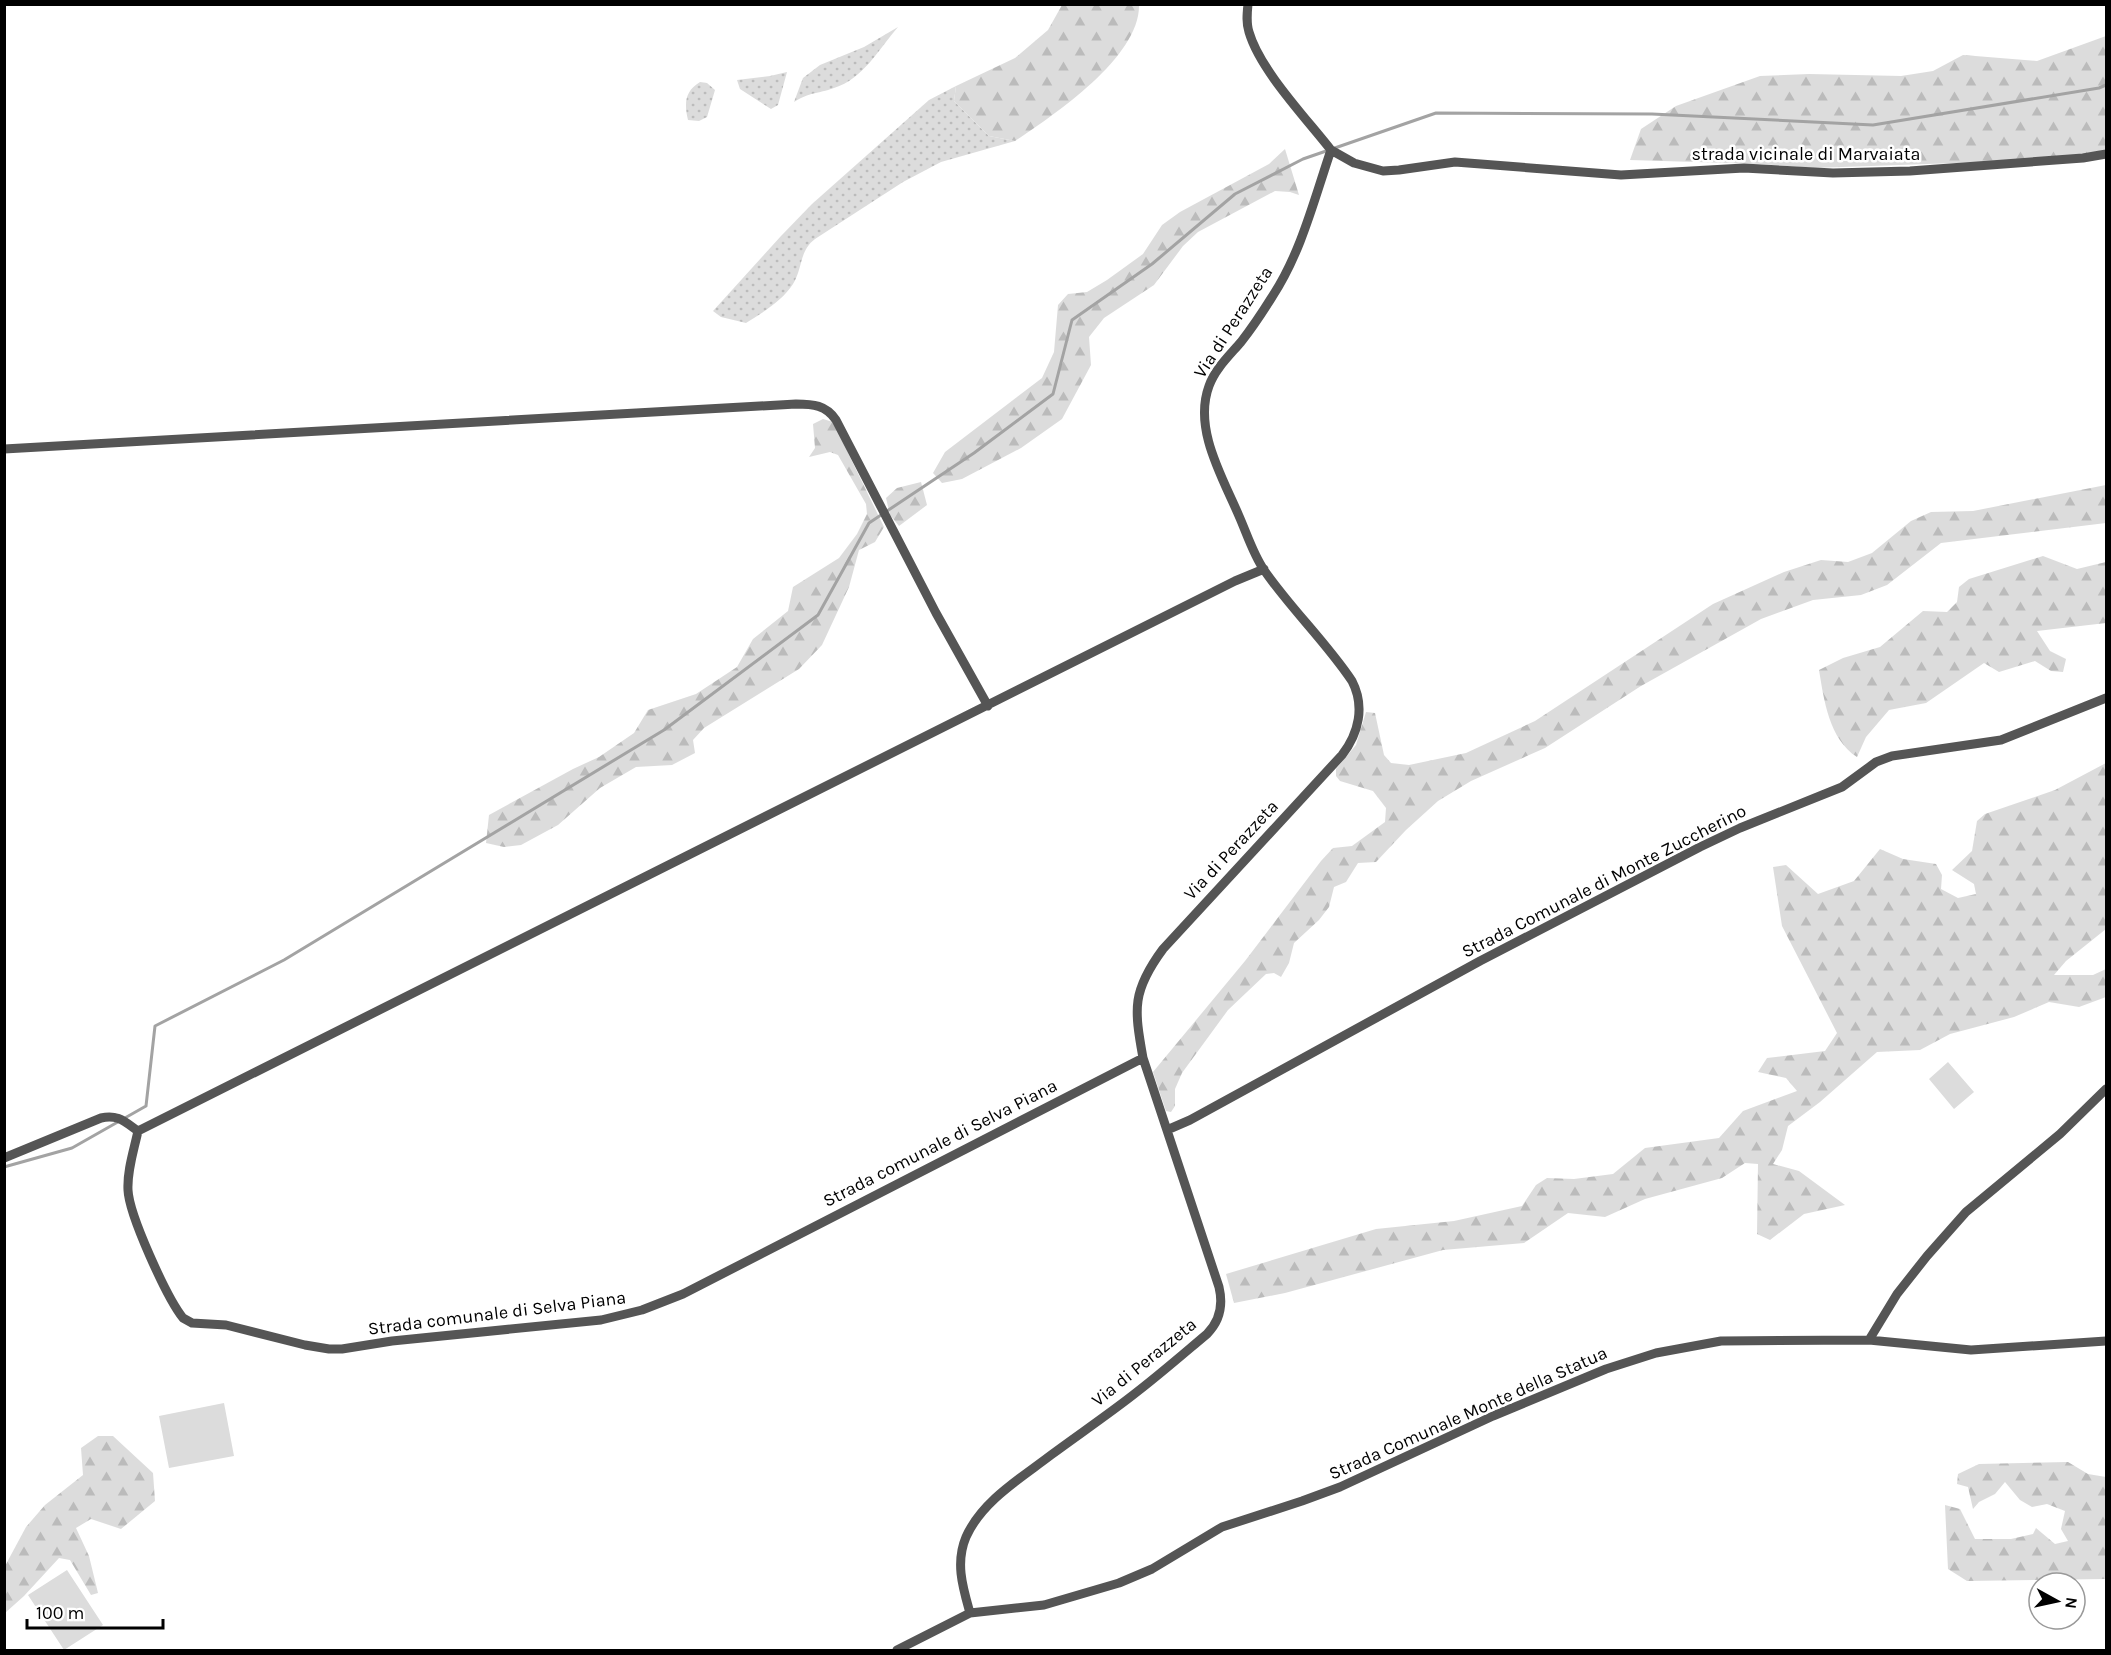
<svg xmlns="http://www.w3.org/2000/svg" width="2111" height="1655" viewBox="0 0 2111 1655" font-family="Karla,sans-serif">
<defs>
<pattern id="grass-dots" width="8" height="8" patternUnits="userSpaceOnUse" patternTransform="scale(1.5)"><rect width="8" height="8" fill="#dcdcdc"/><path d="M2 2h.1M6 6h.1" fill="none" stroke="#bbb" stroke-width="1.8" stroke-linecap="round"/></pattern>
<pattern id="forest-firs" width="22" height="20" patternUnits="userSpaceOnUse" patternTransform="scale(1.5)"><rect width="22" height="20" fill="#dcdcdc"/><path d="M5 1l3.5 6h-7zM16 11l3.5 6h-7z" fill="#bbb"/></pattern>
</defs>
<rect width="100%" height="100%" fill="#fff"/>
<!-- grass -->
<path fill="url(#grass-dots)" d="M898,27C879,49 863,79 834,88C817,94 810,92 794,102L803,78L820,65L864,47Z
M787,72L778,105L771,109L740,89L737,80L770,76Z
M700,82L707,83L715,90L707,117L699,121L688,120C684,103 685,91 700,82Z
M956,86L954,101L989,136L1015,141L941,162L903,182L815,239C799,251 803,268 793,284C782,301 762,313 746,323L721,317L713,311L781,236L812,204L929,100Z"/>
<!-- forest -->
<path fill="url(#forest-firs)" d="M1062,5H1139C1140,57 1054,115 1015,141L989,136L954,101L956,86L1015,58L1048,30Z
M2106,36V149L2071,159L1814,168L1761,164L1630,160L1641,129L1676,106L1760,76L1809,74L1901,76L1933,71L1963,55L2037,61Z
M1285,149L1299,195L1290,192L1275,191L1198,232L1183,246L1154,285L1104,318L1089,337L1091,365L1062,419L1021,448L962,479L942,483L933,473L945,452L1042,378L1054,352L1058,305L1068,294L1087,292L1107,280L1143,254L1162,225L1180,212L1269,164Z
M823,419L833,422L884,527L875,542L859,550L849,587L822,645L799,669L704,728L693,740L695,753L672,765L636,767L600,788L558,825L521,845L504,847L486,843L489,815L573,769L599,757L634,733L648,710L696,694L737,667L753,639L788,611L793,587L839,558L857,534L867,514L866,504L838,455L830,452L809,457L815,448L813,424Z
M921,482L927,505L899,526L890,515L886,498L897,488Z
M2106,485V523L1941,543L1887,585L1861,595L1813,600L1761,619L1641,686L1545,748L1471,781L1438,801L1406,830L1376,862L1358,863L1346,882L1334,887L1329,907L1319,920L1294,943L1289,963L1281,977L1274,973L1266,974L1228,1010L1182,1073L1175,1089V1106L1171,1112L1166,1111L1153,1072L1245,961L1321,861L1333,848L1352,846L1385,822L1386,808L1373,791L1340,781L1336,776V769L1356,745L1366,712L1375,713L1384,755L1391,763L1409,765L1466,753L1535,721L1713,604L1784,572L1821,560L1848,562L1872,553L1911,521L1931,512L1973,511Z
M2043,556L2077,569L2106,562V623L2037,631L2050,651L2066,659L2063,672L2051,671L2035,661L1999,672L1984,663L1926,703L1889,710L1866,737L1857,757C1829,739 1824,700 1819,670L1843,658L1880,647L1923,611L1947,612L1957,602L1959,587L1969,579Z
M2106,763V929L2066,961L2054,975H2093L2106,969V997L2079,1007L2049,1002L2014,1017L1950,1034L1920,1050L1877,1052L1820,1102L1788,1126L1782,1150L1773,1164L1799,1171L1845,1205L1804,1214L1770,1240L1757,1234L1758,1164L1745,1163L1722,1178L1645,1199L1605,1217L1568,1213L1524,1243L1443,1250L1285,1293L1234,1303L1226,1274L1376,1229L1454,1221L1522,1206L1536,1185L1547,1178L1574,1179L1613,1174L1645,1148L1719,1138L1743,1111L1797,1091L1786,1078L1758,1072L1767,1058L1825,1051L1837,1033L1782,926L1773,867L1786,865L1818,894L1854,881L1880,849L1903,859L1936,864L1942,875L1941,889L1958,898L1976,894L1974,884L1952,870L1972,851L1977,821L1985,814L2055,790Z
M98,1436H113L153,1473L155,1501L121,1529L91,1519L76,1528L89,1556L98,1593L91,1595L70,1560L59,1558L24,1596L5,1613V1566L26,1527L45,1505L83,1475L81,1448Z
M2068,1462L2088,1474L2106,1477V1579L1967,1581L1948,1569L1945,1505L1960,1509L1975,1539H2011L2033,1534L2036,1528L2055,1544L2068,1541L2061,1529L2065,1511L2047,1504L2032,1507L2020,1500L2005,1482L1995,1494L1979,1502L1973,1509L1968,1487L1957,1484L1958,1474L1979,1464Z"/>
<!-- pitch -->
<path fill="#dcdcdc" d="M1948,1062L1974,1092L1954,1109L1929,1079Z
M224,1403L234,1456L169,1468L159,1416Z
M67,1570L103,1625L64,1650L28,1595Z"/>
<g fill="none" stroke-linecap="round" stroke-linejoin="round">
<!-- stream -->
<path stroke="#a3a3a3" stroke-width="3" d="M4,1167L72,1148L146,1106L155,1026L284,960L664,730L818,615L869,523L974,453L1053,394L1072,320L1152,264L1235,194L1303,159L1436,113L1652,114L1873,125L2099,88L2106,85"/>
<!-- minor -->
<path stroke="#555" stroke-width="9" d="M1331,150L1354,163L1383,171L1399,170L1455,162L1621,175L1744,168L1833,173L1910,171L2083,158L2106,154
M4,449L796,404C813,404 826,405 836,420L936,613L988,706
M1167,1130L1190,1120L1480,961L1700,847L1740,828L1842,787L1876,762L1892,756L2001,740L2106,698
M138,1131L1235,581L1264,569
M4,1158L101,1118C118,1114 125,1122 138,1131C134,1150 127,1170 128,1190C129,1215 167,1298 183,1318L192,1323L226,1325L305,1345L329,1349H342L392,1341L601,1320L642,1310L683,1294L1143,1058
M1869,1340L1897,1294L1927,1256L1966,1212L2060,1134L2106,1089
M970,1613C963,1588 955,1563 966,1537C982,1501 1021,1478 1051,1455C1078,1435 1106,1416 1133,1395C1158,1376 1182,1355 1207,1334C1220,1321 1223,1304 1219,1287L1143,1058C1134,1008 1132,991 1163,949L1342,755C1359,733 1365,706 1352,681C1326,642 1291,609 1264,570C1253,554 1247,534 1239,516C1223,478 1193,429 1209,386C1215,369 1229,356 1241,342C1252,328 1262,313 1272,297C1301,253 1314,200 1331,150C1306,118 1260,70 1249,32C1246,23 1247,14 1248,4
M897,1650L970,1613L1044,1605L1119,1583L1152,1569L1222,1527L1302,1501L1340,1487L1493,1416L1606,1369L1656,1353L1721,1341L1869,1340L1971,1350L2106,1341"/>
</g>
<g text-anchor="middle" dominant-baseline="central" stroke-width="5" stroke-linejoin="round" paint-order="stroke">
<!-- street labels -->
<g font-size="18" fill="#000" stroke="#fff">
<text x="1806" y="154">strada vicinale di Marvaiata</text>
<text transform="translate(1233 322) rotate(-57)">Via di Perazzeta</text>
<text transform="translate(1231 850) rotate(-47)">Via di Perazzeta</text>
<text transform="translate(1604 881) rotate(-27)">Strada Comunale di Monte Zuccherino</text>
<text transform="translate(940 1143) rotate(-27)">Strada comunale di Selva Piana</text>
<text transform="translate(497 1313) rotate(-7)">Strada comunale di Selva Piana</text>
<text transform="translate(1144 1362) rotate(-39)">Via di Perazzeta</text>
<text transform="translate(1468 1413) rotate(-24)">Strada Comunale Monte della Statua</text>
</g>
</g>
<!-- border -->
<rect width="2111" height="1655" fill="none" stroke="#000000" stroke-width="12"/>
<!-- north arrow -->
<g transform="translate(2057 1601) rotate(98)"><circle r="28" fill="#ffffff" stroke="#999999" stroke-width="1.5"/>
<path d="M0-4.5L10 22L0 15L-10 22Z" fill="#000000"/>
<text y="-9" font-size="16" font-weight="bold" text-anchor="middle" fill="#000000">N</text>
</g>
<!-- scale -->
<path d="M27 1619v9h136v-9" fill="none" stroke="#000000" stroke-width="3"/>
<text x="36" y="1619" font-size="18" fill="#000000" stroke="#ffffff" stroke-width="4.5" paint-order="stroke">100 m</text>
</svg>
